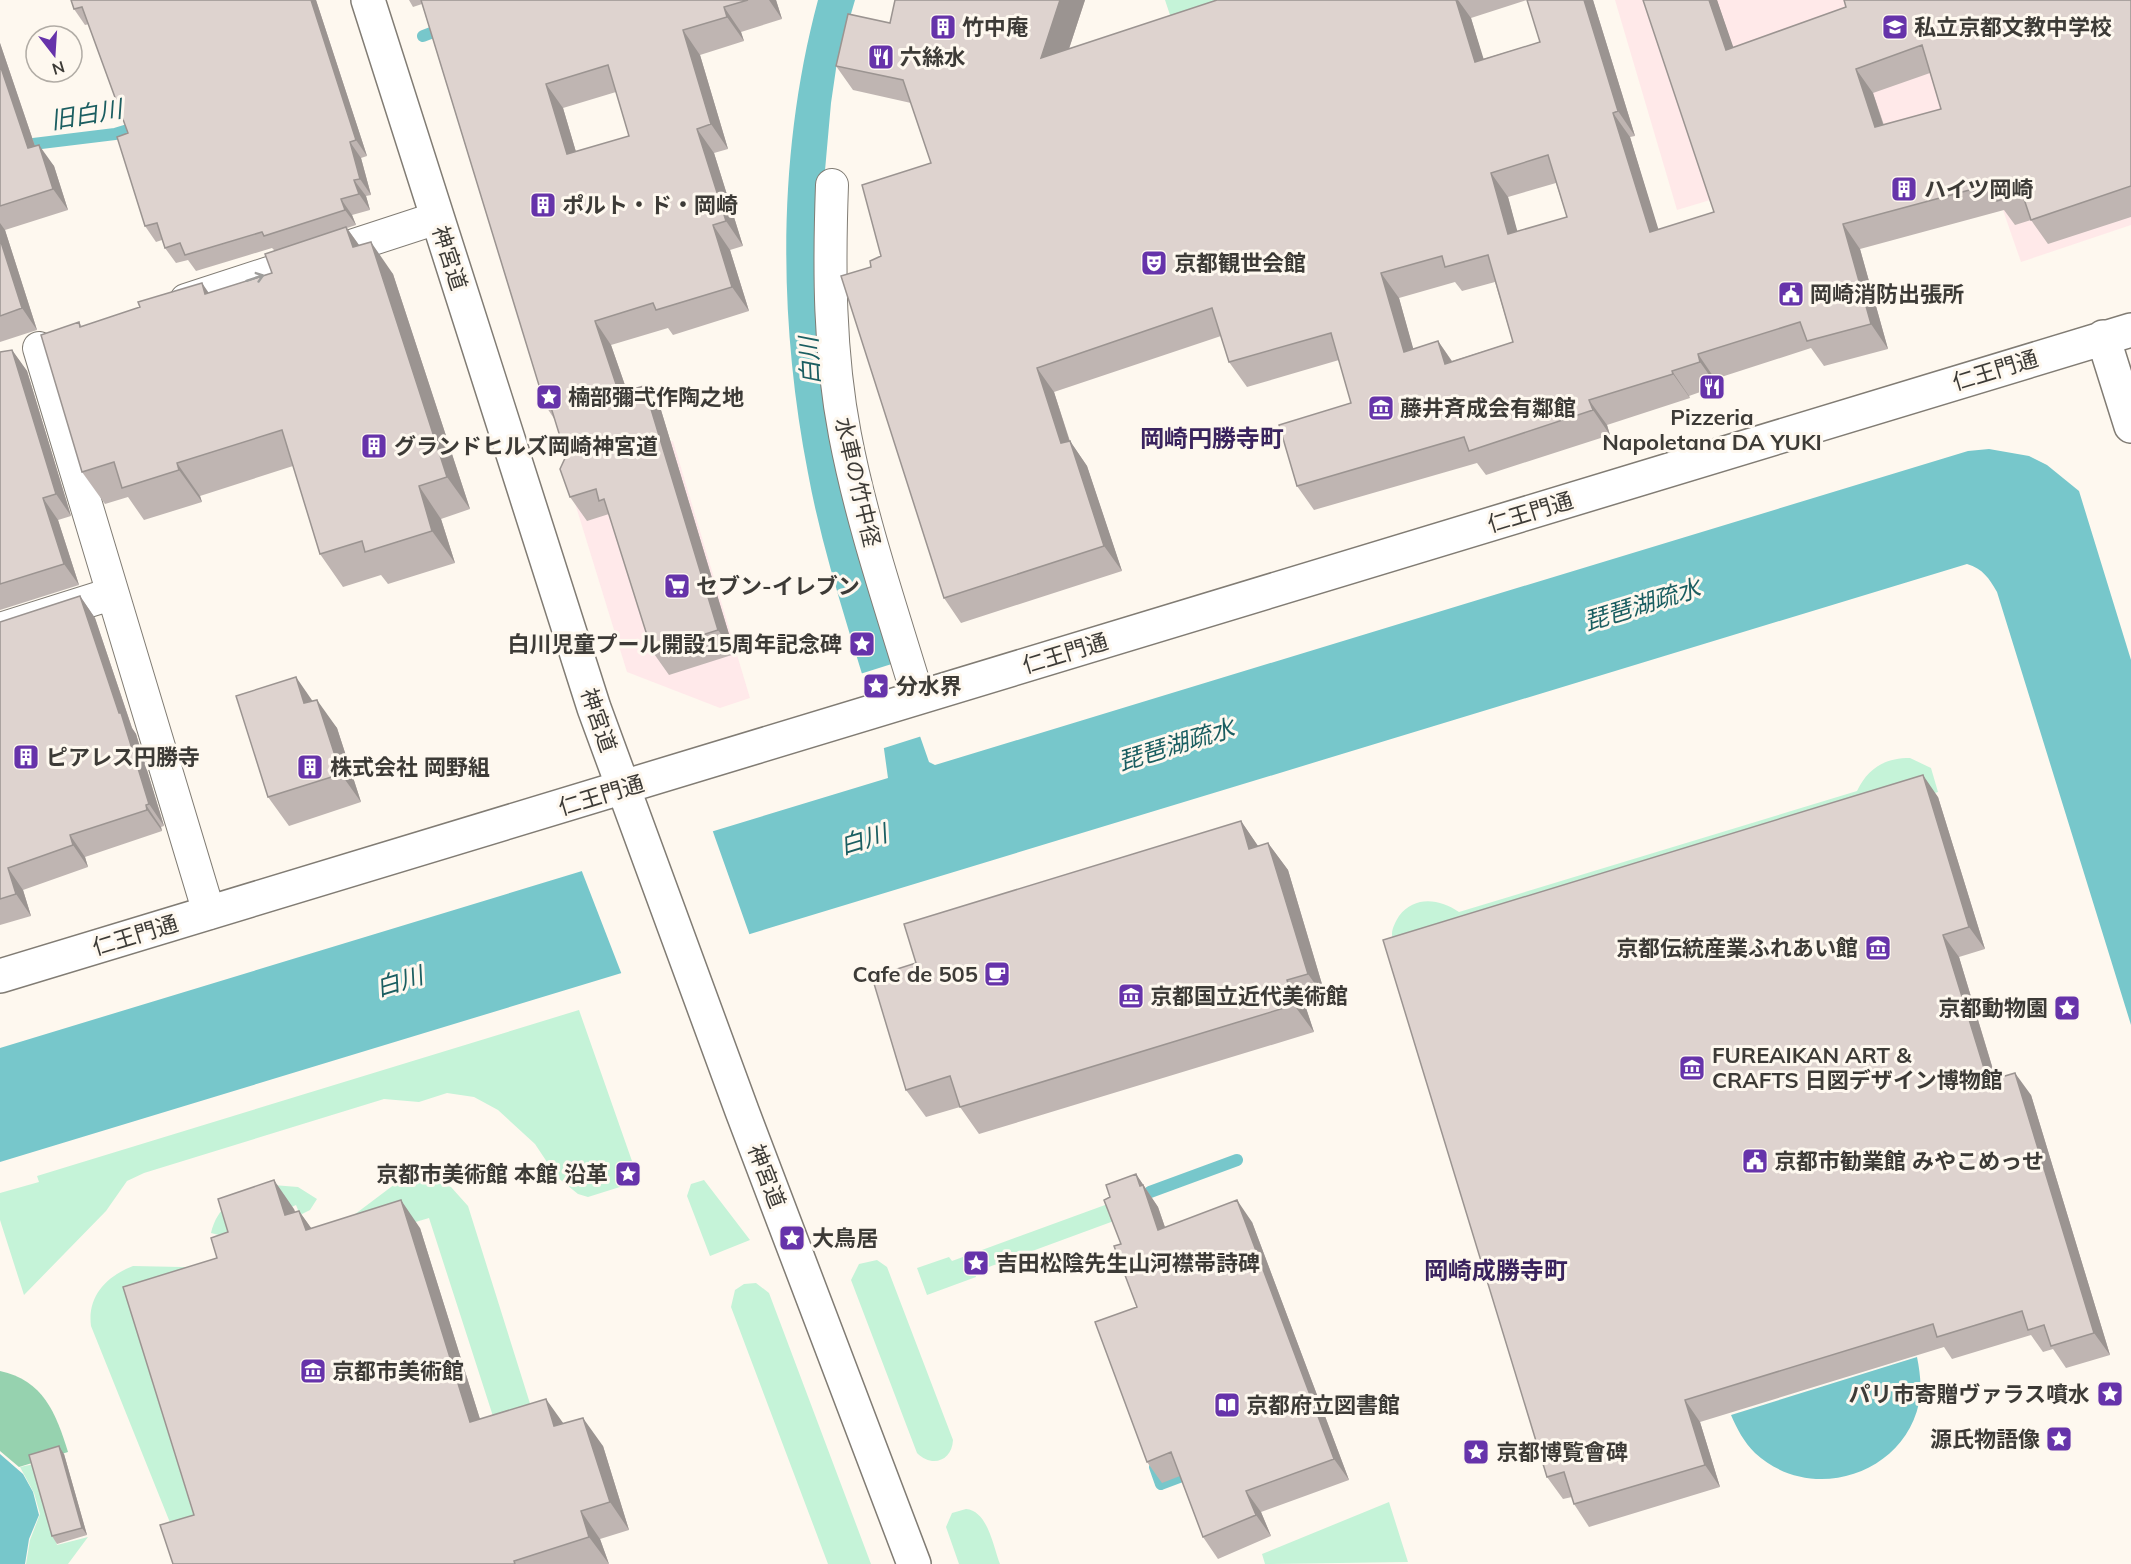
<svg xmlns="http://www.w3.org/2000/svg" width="2131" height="1564" viewBox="0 0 2131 1564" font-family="Mulish,'Noto Sans JP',sans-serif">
<rect width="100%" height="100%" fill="#fef8ef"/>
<!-- commercial -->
<path fill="#ffe9ea" d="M673,441L750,698L720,708L627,672L566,474Z"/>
<!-- education -->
<path fill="#ffe9e9" d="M1615,0H2131V225L2021,262L1972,121L1677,210Z"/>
<!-- green -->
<path fill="#c5f3d8" d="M1165,0H1235L1172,21Z
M1910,758L1931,768L1938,792L1399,956C1397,950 1392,940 1392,934C1392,928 1396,921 1399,916C1415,895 1440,899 1459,912L1857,791C1868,768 1885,758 1910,758Z
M579,1010L639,1181L588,1197L578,1194L557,1177L535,1144L498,1110L474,1097L447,1093L419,1102L384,1099L144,1173L127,1181L106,1211L24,1295L0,1220V1193L39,1182L37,1176Z
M423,1178L451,1187L468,1206L538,1429L501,1441L429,1218L325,1249L322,1239L399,1181Z
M704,1180L750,1240L710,1256L687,1196L691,1184Z
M273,1185L298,1187L317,1199L310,1210L300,1215L296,1205L227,1237L211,1233C219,1200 243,1194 273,1185Z
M1116,1201L1122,1218L975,1272L976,1277L927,1295L917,1268L949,1257L952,1261Z
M877,1260L887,1267L953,1440C952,1461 932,1468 917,1453L851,1280L859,1264Z
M133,1266L230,1268L233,1278L130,1310L196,1523L173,1530L91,1326C87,1296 107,1276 133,1266Z
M756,1283L769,1293L871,1564H828L731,1307L735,1290L744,1284Z
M34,1464L57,1545L88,1537L68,1564H26L30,1540L40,1514L34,1493L20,1467Z
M1389,1502L1408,1562L1265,1564L1262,1554Z
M966,1509C988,1511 993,1546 1000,1564H959L946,1527L952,1513Z"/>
<!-- forest -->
<path fill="#96d2af" d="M0,1371C43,1380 56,1413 68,1452L19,1467L0,1451Z"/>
<!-- water -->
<path fill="#77c7cb" d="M818,0H855L837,62L831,103L818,249L890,650L929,762L935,765L1968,451L1989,449L2029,456L2047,465L2079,491L2131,660V1025L1997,592C1989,578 1983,569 1967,564L0,1162V1048L888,778L884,749C859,657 825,566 808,473C778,318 777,153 818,0Z
M1917,1357C1920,1372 1922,1387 1919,1403C1903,1476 1810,1504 1755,1453C1744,1442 1737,1429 1731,1415Z
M0,1454L23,1474L33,1492L39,1515L29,1539L25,1564H0Z"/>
<!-- pier -->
<path fill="#fef8ef" d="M898,662L922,736L881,749L860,674Z
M712,829L750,936L622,975L581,869Z"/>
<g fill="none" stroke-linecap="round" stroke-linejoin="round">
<!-- stream -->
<path stroke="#77c7cb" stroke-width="12" d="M423,36L444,28
M0,148L115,134L141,126
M1150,1192L1237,1160
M1155,1467L1161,1484L1185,1475"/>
<defs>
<path id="minor" d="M832,185C829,268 829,352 845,435C862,524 892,610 918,697
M186,300L437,218
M39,348L209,913
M0,629L111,594"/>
<path id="tertiary" d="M368,0L594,708L742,1111L914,1564
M2103,337L2131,426
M0,976L2131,330"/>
</defs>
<!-- minor casing -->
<use href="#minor" stroke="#817c74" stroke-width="34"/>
<!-- tertiary casing -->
<use href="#tertiary" stroke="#817c74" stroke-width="36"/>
<!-- minor -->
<use href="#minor" stroke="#fff" stroke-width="32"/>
<!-- tertiary -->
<use href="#tertiary" stroke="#fff" stroke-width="33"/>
</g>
<!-- wall -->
<path fill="#bfb5b2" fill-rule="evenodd" d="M71,0H316L367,156L361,158L371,195L366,196L370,210L352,215L356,225L347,228L359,245L393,274L470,509L441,519L455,563L388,584L381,575L343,587L320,554L293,466L200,496L202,502L144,520L128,497L105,504L82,472L79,322L82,327L140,307L202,283L208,293L272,273L274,250L272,248L196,271L188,260L176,263L165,248L162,240L156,242L145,226L128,133L89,24L85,25L74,9Z
M409,0H776L782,19L741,32L744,41L700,55L728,149L714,153L743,246L730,250L749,311L673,335L668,328L611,345L627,391L644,386L661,410L735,654L669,675L652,651L609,514L587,521L570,497L566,456L555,420L545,405L422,4L413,7ZM616,92L629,136L576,152L563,108Z
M895,0H1085L1069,49L1217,0H1593L1635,136L1630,137L1658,230L1714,212L1717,0L1733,48L2131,0V217L2048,244L2031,220L2015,225L2004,210L1860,249L1888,349L1824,366L1811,348L1715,379L1717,386L1689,396L1690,398L1607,425L1610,435L1486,475L1477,463L1314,510L1297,486L1351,403L1339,360L1247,387L1229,362L1221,336L1054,392L1070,441L1087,466L1122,571L961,623L944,598L871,267L881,256L931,163L911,103L853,90L836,66L890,23ZM1527,0L1540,42L1483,59L1471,18ZM1930,73L1941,109L1884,125L1873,93ZM1556,183L1567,217L1517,232L1508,197ZM1455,282L1462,291L1495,282L1513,342L1452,361L1438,341L1413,349L1399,298Z
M0,43L35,146L54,166L68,210L5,230L37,330L0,342Z
M12,350L27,371L71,516L58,520L79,585L0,610V352Z
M80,596L95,618L132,728L136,734L164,826L161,827L162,831L85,857L88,867L23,890L31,916L0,925V622Z
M313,701L337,728L361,802L289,826L268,797Z
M1938,797L1985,949L1959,957L1996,1079L2031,1095L2110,1355L2066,1368L2053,1349L2043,1352L2031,1335L1952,1359L1944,1347L1700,1422L1720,1487L1589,1527L1574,1504L1572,1497L1563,1499L1547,1477Z
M1241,821L1258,846L1268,843L1288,870L1327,1001L1306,1008L1314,1032L979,1134L960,1107L926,1117L906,1090L916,963Z
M1136,1174L1158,1207L1165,1227L1252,1222L1349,1480L1261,1512L1271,1536L1218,1559L1203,1537L1180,1476L1162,1483L1147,1462L1137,1307L1110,1197Z
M294,1209L295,1212L299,1211L311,1228H420L480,1419L563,1424L603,1446L629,1530L600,1539L609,1564H173L194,1515L217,1258L228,1232Z
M64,1454L87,1535L57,1544L52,1536Z"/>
<!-- shaded-wall -->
<path fill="#9b9491" d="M311,0H316L367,156L356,140Z
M769,0H776L782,19Z
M1060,0H1085L1058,82L1041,58Z
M1456,0H1458L1471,18L1492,86L1475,62Z
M1584,0H1593L1635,136L1618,111Z
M1709,0H1717L1743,75L1726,50Z
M724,7L741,32L744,41L727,17Z
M683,30L700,55L728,149L711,124Z
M0,43L43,170L28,148L0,65Z
M1856,69L1873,93L1892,152L1875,127Z
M546,84L563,108L584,179L567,154Z
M1613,113L1630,137L1667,257L1650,232Z
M697,129L714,153L743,246L726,221Z
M350,142L361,158L371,195L360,179Z
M39,145L54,166L68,210L53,189Z
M1491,173L1508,197L1525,259L1508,234Z
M354,180L366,196L370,210L359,194Z
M341,199L352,215L356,225L345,210Z
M0,223L5,230L37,330L22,308L0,239Z
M1843,224L1860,249L1888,349L1871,324Z
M713,225L730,250L749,311L732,287Z
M346,227L369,259L353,247Z
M371,242L393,274L470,509L447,477Z
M1381,273L1399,298L1421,376L1404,352Z
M202,283L224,315L205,294Z
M595,321L611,345L636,417L619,393Z
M1438,341L1455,366L1445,364Z
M12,350L27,371L71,516L56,494Z
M1698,354L1715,379L1717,386L1700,362Z
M1037,368L1054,392L1078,468L1061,443Z
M1672,371L1689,396L1690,398L1673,374Z
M644,386L661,410L735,654L718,630Z
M1589,400L1607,425L1610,435L1593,410Z
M1070,441L1087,466L1122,571L1104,546Z
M177,463L200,496L202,502L179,470Z
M419,486L441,519L455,563L432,531Z
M43,498L58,520L79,585L64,564Z
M80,596L95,618L132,728L136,734L164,826L149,804Z
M296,677L316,706L304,703Z
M317,700L337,728L361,802L341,774Z
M1923,775L1938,797L1985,949L1969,927Z
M146,805L161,827L162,831L147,810Z
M1241,821L1260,849H1249Z
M70,835L85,857L88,867L73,845Z
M1268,843L1288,870L1327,1001L1308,974Z
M8,868L23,890L31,916L16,894Z
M1943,935L1959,957L2003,1103L1988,1081Z
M1287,980L1306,1008L1314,1032L1294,1005Z
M2015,1073L2031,1095L2110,1355L2094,1333Z
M1136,1174L1158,1207L1173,1251L1158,1230Z
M274,1180L294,1209L305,1243L285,1215Z
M401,1200L420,1228L490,1451L470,1422Z
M1237,1200L1252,1222L1349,1480L1334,1459Z
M299,1211L319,1239L306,1230Z
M546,1399L566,1427L554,1426Z
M1685,1400L1700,1422L1720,1487L1705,1465Z
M583,1418L603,1446L629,1530L610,1502Z
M59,1446L64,1454L87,1535L82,1528Z
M1246,1491L1261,1512L1271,1536L1256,1515Z
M581,1511L600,1539L609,1564L589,1537Z"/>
<!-- building -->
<path fill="#ded3cf" stroke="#9b9491" stroke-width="1.5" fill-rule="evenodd" d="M71,0H311L356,140L350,142L360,179L354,180L359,194L341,199L345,210L264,236L262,232L185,255L180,243L165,248L157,223L145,226L117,137L128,133L82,7L74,9Z
M421,0H748L724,7L727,17L683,30L711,124L697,129L726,221L713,225L732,287L656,310L653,303L595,321L619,393L644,386L718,630L652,651L604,499L599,501L596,489L570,497L560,469L566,456L550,404L545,405ZM608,65L629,136L567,154L546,84Z
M895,0H1060L1041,58L1217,0H1456L1475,62L1540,42L1527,0H1584L1618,111L1613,113L1650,232L1714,212L1643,0H1709L1726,50L1846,7L1844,0H2131V186L2031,220L2022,193L1997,201L1992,184L1843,224L1871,324L1807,341L1800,322L1698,354L1700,362L1672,371L1673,374L1589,400L1593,410L1469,451L1464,437L1297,486L1279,425L1351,403L1331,333L1229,362L1212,308L1037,368L1061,443L1070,441L1104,546L944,598L841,276L871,267L870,261L881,256L862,185L931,163L903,80L836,66L848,14L890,23ZM1922,45L1941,109L1875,127L1856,69ZM1548,155L1567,217L1508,234L1491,173ZM1488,255L1513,342L1445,364L1438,341L1404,352L1381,273L1442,256L1445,267Z
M0,65L28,148L39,145L53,189L0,206Z
M346,227L353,247L371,242L447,477L419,486L432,531L365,552L362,541L320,554L282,430L177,463L179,470L122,488L114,462L82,472L41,335L79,322L80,327L140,307L138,302L202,283L205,294L272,273L265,254Z
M0,239L22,308L0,316Z
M12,350L56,494L43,498L64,564L0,584V352Z
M80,596L119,713H121L149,804L146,805L147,810L70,835L73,845L8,868L16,894L0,899V622Z
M296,677L304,703L317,700L341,774L268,797L236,696Z
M1923,775L1969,927L1943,935L1988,1081L2015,1073L2094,1333L2051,1346L2044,1325L2028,1330L2022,1311L1937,1337L1933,1324L1685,1400L1705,1465L1574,1504L1564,1472L1547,1477L1383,940Z
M1241,821L1249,849L1268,843L1308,974L1287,980L1294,1005L960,1107L950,1076L906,1090L872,977L916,963L904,924Z
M1136,1174L1140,1186L1143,1185L1158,1230L1237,1200L1334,1459L1246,1491L1256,1515L1203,1537L1171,1452L1147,1462L1095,1322L1137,1307L1114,1246L1121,1244L1104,1200L1110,1197L1106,1185Z
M274,1180L285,1215L299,1211L306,1230L401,1200L470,1422L546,1399L554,1426L583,1418L610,1502L581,1511L589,1537L514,1561L515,1564H173L160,1525L194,1515L123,1287L217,1258L211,1238L228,1232L218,1199Z
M59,1446L82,1528L52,1536L29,1455Z"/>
<!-- one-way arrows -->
<defs><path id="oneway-shaft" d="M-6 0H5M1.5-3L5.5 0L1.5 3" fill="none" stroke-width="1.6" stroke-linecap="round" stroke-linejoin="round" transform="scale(1.5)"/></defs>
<use stroke="#9e9d9b" href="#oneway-shaft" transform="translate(255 278) rotate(-18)"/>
<!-- icons -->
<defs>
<symbol id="building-square" viewBox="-11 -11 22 22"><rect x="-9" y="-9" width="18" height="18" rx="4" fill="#63a" stroke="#fef8ef"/><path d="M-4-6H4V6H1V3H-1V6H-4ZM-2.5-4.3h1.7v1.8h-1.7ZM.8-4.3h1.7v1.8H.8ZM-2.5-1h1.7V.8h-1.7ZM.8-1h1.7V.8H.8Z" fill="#fff"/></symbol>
<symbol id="school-square" viewBox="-11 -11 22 22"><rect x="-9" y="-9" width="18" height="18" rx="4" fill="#63a" stroke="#fef8ef"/><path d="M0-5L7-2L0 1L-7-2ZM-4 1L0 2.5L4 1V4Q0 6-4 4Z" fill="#fff"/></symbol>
<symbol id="restaurant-square" viewBox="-11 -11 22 22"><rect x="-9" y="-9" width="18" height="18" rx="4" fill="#63a" stroke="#fef8ef"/><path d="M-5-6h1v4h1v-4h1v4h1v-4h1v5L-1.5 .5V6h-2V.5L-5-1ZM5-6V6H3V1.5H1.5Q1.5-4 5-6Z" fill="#fff"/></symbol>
<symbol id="theatre-square" viewBox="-11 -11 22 22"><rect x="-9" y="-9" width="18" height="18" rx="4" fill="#63a" stroke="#fef8ef"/><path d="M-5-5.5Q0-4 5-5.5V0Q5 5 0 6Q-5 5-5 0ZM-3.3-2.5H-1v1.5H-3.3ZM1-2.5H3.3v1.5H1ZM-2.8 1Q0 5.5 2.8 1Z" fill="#fff"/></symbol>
<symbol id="civic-square" viewBox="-11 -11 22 22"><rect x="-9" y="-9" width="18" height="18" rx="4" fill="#63a" stroke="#fef8ef"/><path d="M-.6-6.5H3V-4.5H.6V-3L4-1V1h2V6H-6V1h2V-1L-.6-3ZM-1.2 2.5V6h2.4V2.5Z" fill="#fff"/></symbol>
<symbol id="sight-square" viewBox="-11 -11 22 22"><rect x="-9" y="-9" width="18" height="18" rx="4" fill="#63a" stroke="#fef8ef"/><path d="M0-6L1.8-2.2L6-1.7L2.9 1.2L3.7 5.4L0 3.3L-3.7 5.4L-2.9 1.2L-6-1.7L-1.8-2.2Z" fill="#fff"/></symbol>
<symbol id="museum-square" viewBox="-11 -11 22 22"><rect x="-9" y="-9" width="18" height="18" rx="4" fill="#63a" stroke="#fef8ef"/><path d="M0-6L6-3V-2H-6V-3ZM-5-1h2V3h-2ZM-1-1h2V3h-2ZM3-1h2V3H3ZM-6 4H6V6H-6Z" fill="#fff"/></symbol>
<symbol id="supermarket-square" viewBox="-11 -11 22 22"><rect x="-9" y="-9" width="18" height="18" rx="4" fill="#63a" stroke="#fef8ef"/><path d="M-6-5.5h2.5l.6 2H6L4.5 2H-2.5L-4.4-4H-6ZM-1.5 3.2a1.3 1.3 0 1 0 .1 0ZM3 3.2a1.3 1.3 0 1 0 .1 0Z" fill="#fff"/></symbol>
<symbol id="cafe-square" viewBox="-11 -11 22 22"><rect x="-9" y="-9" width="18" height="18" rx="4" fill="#63a" stroke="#fef8ef"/><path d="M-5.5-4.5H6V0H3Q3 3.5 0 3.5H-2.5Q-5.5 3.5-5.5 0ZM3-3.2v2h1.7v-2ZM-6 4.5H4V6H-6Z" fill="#fff"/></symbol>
<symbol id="library-square" viewBox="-11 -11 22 22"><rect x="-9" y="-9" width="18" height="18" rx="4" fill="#63a" stroke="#fef8ef"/><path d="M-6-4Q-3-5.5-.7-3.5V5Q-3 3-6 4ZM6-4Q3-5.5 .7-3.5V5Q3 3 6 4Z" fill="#fff"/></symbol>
</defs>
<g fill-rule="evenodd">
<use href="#building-square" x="928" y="12" width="30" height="30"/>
<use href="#school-square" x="1880" y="12" width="30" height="30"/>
<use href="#restaurant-square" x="866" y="42" width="30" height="30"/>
<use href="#building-square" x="1889" y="174" width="30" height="30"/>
<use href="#building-square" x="528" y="190" width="30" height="30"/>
<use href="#theatre-square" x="1139" y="248" width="30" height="30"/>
<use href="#civic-square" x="1776" y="279" width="30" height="30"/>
<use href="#restaurant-square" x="1697" y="372" width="30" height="30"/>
<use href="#sight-square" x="534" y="382" width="30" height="30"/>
<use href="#museum-square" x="1366" y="393" width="30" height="30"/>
<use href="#building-square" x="359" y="431" width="30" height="30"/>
<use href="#supermarket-square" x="662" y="571" width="30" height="30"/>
<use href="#sight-square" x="847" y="629" width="30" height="30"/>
<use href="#sight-square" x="861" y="671" width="30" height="30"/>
<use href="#building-square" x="11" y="742" width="30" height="30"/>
<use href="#building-square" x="295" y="752" width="30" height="30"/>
<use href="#museum-square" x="1863" y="933" width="30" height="30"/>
<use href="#cafe-square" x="982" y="959" width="30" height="30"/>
<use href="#museum-square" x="1116" y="981" width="30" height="30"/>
<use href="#sight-square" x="2052" y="993" width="30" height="30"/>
<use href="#museum-square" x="1677" y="1053" width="30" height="30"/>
<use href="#civic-square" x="1740" y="1146" width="30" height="30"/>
<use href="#sight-square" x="613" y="1159" width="30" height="30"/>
<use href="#sight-square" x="777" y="1223" width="30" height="30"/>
<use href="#sight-square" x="961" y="1248" width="30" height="30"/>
<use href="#museum-square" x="298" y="1356" width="30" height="30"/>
<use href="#sight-square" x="2095" y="1379" width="30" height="30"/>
<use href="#library-square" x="1212" y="1390" width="30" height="30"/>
<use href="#sight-square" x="2044" y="1424" width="30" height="30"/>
<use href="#sight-square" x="1461" y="1437" width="30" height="30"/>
</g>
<g text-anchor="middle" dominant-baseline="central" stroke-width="6" stroke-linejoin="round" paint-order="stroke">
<!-- poi labels -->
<g font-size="22" font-weight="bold" fill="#3d3b37" stroke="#fef8ef" text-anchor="start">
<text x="962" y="27">竹中庵</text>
<text x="1914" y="27">私立京都文教中学校</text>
<text x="900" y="57">六絲水</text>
<text x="1924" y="189">ハイツ岡崎</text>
<text x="562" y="205">ポルト・ド・岡崎</text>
<text x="1174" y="263">京都観世会館</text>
<text x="1810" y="294">岡崎消防出張所</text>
<text x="568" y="397">楠部彌弌作陶之地</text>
<text x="1400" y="408">藤井斉成会有鄰館</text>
<text x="1712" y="417" text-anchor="middle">Pizzeria<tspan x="1712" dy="25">Napoletana DA YUKI</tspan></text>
<text x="394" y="446">グランドヒルズ岡崎神宮道</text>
<text x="696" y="586">セブン-イレブン</text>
<text x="842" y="644" text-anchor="end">白川児童プール開設15周年記念碑</text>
<text x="896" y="686">分水界</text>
<text x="46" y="757">ピアレス円勝寺</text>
<text x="330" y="767">株式会社 岡野組</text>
<text x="1858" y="948" text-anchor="end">京都伝統産業ふれあい館</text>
<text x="978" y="974" text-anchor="end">Cafe de 505</text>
<text x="1150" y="996">京都国立近代美術館</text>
<text x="2048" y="1008" text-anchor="end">京都動物園</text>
<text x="1712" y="1055">FUREAIKAN ART &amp;<tspan x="1712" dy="25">CRAFTS 日図デザイン博物館</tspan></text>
<text x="1774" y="1161">京都市勧業館 みやこめっせ</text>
<text x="608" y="1174" text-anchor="end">京都市美術館 本館 沿革</text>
<text x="812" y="1238">大鳥居</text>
<text x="996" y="1263">吉田松陰先生山河襟帯詩碑</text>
<text x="332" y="1371">京都市美術館</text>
<text x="2090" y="1394" text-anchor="end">パリ市寄贈ヴァラス噴水</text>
<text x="1246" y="1405">京都府立図書館</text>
<text x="2040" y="1439" text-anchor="end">源氏物語像</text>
<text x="1496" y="1452">京都博覧會碑</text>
</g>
<!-- street labels -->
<g font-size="22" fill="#3d3b37" stroke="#fef8ef">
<text transform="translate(450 258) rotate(72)">神宮道</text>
<text transform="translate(1995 370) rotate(-17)">仁王門通</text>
<text transform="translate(858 482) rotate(77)">水車の竹中径</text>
<text transform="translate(1530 512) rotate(-17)">仁王門通</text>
<text transform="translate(1065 653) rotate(-17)">仁王門通</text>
<text transform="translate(599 720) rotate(71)">神宮道</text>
<text transform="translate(601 795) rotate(-17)">仁王門通</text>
<text transform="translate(135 935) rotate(-17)">仁王門通</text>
<text transform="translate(767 1176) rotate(69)">神宮道</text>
</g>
<!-- water labels -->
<g font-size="24" font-style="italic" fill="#1b5e61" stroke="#fef8ef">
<text transform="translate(86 114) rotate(-10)">旧白川</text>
<text transform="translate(809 361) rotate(-93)">白川</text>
<text transform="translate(1642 604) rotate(-17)">琵琶湖疏水</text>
<text transform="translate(1176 744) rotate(-17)">琵琶湖疏水</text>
<text transform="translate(863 839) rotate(-17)">白川</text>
<text transform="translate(399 981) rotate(-17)">白川</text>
</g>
<!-- neighbourhood labels -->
<g font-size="24" font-weight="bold" fill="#3a235e" stroke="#fef8ef">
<text x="1212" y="438">岡崎円勝寺町</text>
<text x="1496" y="1270">岡崎成勝寺町</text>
</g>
</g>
<!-- north arrow -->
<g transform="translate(54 54) rotate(163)"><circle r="28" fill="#fef8ef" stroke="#b1aca5" stroke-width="1.5"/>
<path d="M0-4.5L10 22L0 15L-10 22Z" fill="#6633aa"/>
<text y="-9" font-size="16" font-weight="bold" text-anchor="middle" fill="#3d3b37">N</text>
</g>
</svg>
